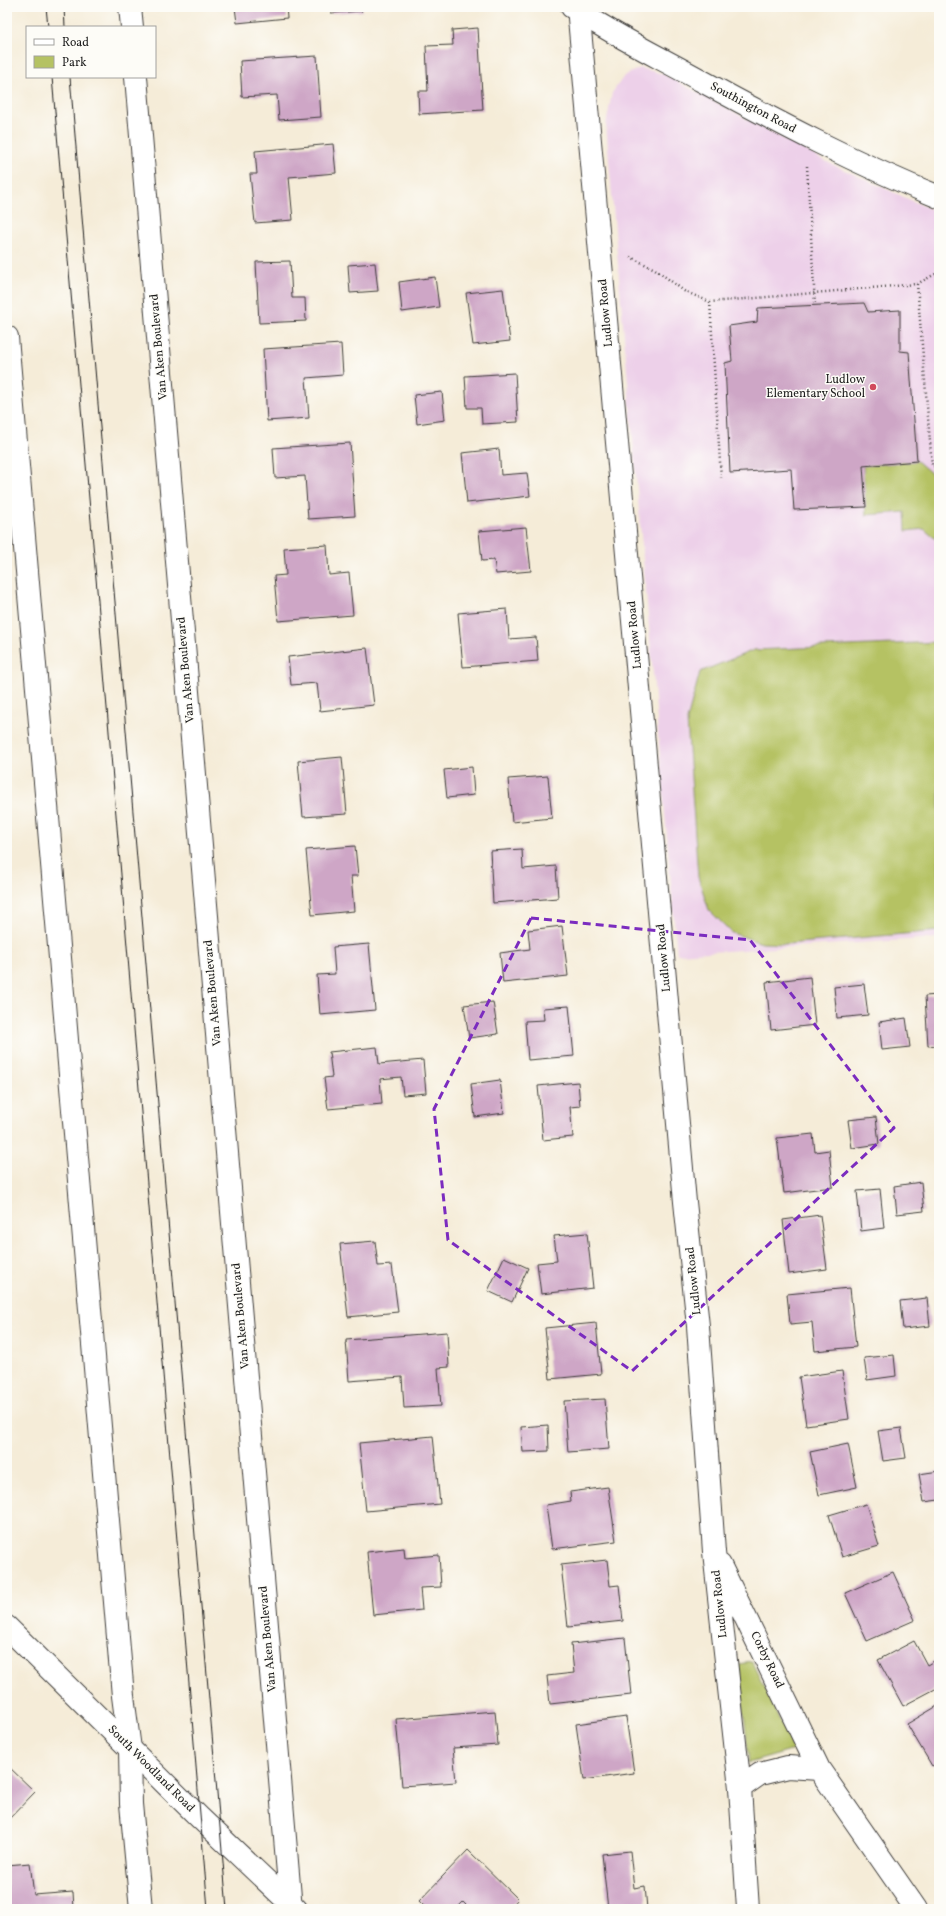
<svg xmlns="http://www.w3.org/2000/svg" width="946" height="1916" viewBox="0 0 946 1916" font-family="Vollkorn,serif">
<rect width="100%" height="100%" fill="#fdfcf7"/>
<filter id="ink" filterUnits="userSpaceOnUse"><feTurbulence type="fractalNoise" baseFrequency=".025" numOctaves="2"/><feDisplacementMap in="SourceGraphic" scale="8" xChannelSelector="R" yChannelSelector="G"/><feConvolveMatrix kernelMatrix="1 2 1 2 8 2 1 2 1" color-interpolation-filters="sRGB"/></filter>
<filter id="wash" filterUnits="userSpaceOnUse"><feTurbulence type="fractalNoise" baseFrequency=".012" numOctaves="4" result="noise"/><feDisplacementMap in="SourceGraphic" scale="16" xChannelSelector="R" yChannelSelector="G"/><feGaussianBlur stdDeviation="0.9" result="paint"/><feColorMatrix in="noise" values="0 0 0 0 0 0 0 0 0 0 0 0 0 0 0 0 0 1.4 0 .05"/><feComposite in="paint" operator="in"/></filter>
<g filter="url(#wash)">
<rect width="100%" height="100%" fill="#f5ecd8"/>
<!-- built -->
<path fill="#edd0e9" d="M640,68L663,74L827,162L939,213V938L677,954L606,125L612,93L624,76Z"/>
<!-- green -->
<path fill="#b5c263" stroke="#686f40" d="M917,461L939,480V542L924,529L906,531L905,512L866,515L863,466Z
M939,642V931L787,944L762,943L732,933L709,910L698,877L687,720L700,672L754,650Z
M752,1662L794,1750L749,1763L739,1664Z"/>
<g id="blocks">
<!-- building -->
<path fill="#cea6c6" d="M235,7H286L287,18L237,23Z
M330,7H362V11L331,13Z
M478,28L483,110L419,114L418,91H428L426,46L453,45L452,30Z
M317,56L321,117L279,120L277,95L242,97L240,61Z
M333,144L336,173L289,177L293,220L255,223L250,174H257L255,151Z
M290,261L292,298H305L306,321L259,323L256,262Z
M375,263L378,291L350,293L348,265Z
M435,277L439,307L402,312L399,282Z
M503,289L510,341L473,345L466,293Z
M864,303L868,312L900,310V351L909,352L917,461L863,466L866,507L794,510L791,469L730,473L725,363L732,361L729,326L757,322L758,308Z
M341,344L343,375L306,378L309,418L267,421L263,349Z
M515,373L518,422L482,424L481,408H467L465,376Z
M442,392L445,420L417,424L414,395Z
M350,443L355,516L308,519L305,476L275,478L273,448Z
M499,449L501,475L527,473L530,496L467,503L462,453Z
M526,527L531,571L496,574L494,560L482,561L479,531Z
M327,545L329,575L349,573L353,615L278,621L274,576L286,575L284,548Z
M507,609L509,639L536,637L538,661L463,667L458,613Z
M367,648L374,705L320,711L317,683L291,685L288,657Z
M342,757L347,814L303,817L298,761Z
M472,767L474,795L447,798L444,770Z
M548,776L552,818L512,822L508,779Z
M355,846L358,876H351L354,911L312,915L306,850Z
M522,849L523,869L556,866L558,898L493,903L490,851Z
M562,926L568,976L503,983L500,953L530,949L528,930Z
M369,944L375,1010L320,1015L317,975L335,974L333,947Z
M810,977L815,1025L771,1030L766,982Z
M864,984L868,1015L837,1018L834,987Z
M939,995V1045L928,1046L925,996Z
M493,1002L498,1034L469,1038L464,1005Z
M569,1006L574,1056L528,1060L525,1021L544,1020L543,1008Z
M906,1018L910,1047L882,1050L879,1022Z
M377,1047L379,1064L423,1060L426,1093L403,1095L401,1077L380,1079L382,1104L328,1109L324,1078L332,1077L329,1052Z
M500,1080L504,1113L475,1117L471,1084Z
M578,1082L580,1106L570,1107L573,1137L543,1140L538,1086Z
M876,1117L879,1144L852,1148L848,1120Z
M813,1134L815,1152L829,1150L833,1187L784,1193L777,1138Z
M921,1182L924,1211L897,1214L894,1186Z
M880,1189L884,1228L861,1231L857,1191Z
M820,1215L827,1269L789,1274L783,1220Z
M587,1233L593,1288L541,1294L537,1263L557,1261L554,1236Z
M375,1241L378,1266L392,1265L398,1312L348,1317L340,1244Z
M504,1257L528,1268L512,1302L488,1291Z
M850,1288L856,1347L815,1351L812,1322L790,1324L787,1294Z
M927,1298L930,1326L903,1329L900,1301Z
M596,1323L601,1374L550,1379L545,1328Z
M447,1332L449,1367L438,1368L441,1406L404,1408L402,1377L349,1381L346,1340Z
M894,1355L896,1376L867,1380L864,1358Z
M842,1371L849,1419L806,1425L799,1377Z
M605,1399L609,1449L568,1452L564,1401Z
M548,1425L549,1451L523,1452L521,1427Z
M901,1428L906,1458L883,1461L878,1431Z
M433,1436L440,1504L366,1511L359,1443Z
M848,1444L857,1487L819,1495L810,1452Z
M939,1471V1500L924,1502L919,1474Z
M608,1487L616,1541L552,1549L546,1505L571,1501L570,1492Z
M866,1504L879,1546L842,1557L829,1515Z
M404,1548L405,1558L439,1555L441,1587L420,1588L422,1610L373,1615L367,1552Z
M607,1560L610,1586L619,1585L623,1621L568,1627L561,1565Z
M893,1572L915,1620L867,1641L845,1593Z
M625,1638L631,1695L550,1704L547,1676L574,1673L571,1644Z
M914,1641L927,1665L934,1661L939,1670V1687L903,1706L878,1660Z
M939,1705V1762L932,1766L907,1724Z
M495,1711L498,1745L453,1748L456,1782L402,1786L396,1719Z
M626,1717L634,1773L584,1780L576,1724Z
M7,1765L35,1792L7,1821Z
M468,1850L518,1899L509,1909H470L463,1902L456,1909H427L419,1901Z
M630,1851L634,1888L645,1886L647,1909H608L602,1854Z
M30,1863L34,1895L73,1892L74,1909H7V1865Z"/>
</g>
</g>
<g filter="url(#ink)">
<use href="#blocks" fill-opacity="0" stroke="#3d3b38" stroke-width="1"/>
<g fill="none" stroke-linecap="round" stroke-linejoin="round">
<defs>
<path id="minor" d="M572,7C613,35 659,57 702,81C779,123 857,164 939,197
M578,7L685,1202L698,1326L714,1552L740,1788L748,1909
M720,1565L819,1769L916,1909
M740,1788L760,1774L788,1767L819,1769"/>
<path id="tertiary" d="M7,1627L199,1817L296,1909"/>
<path id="secondary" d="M130,7L132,27
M136,77L291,1909
M7,337L123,1696L130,1749L131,1804L141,1909"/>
</defs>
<!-- minor casing -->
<use href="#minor" stroke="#3d3b38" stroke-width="24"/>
<!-- tertiary casing -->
<use href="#tertiary" stroke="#3d3b38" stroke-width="24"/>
<!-- secondary casing -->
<use href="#secondary" stroke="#3d3b38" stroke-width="24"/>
<!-- path -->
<path stroke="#3d3b38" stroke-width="2.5" stroke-dasharray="1 3" stroke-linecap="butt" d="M807,166L815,305
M630,257L655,269L684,291L710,302L917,284L939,272
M917,284L932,466H939
M710,302L721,478"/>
<!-- minor -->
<use href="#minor" stroke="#fff" stroke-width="22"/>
<!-- tertiary -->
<use href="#tertiary" stroke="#fff" stroke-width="22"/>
<!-- secondary -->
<use href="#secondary" stroke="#fff" stroke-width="22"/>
<!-- tram -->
<path stroke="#1c1c1c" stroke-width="1" d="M46,7L48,27
M64,7L65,27
M52,77L98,601L208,1909
M70,77L227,1909"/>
</g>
</g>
<!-- marked area -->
<path fill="none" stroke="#7b2cbf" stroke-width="3" stroke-dasharray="8 5" stroke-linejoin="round" d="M531,918L750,940L894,1128L632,1371L448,1240L434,1109Z"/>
<!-- markers -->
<circle fill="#d1495b" stroke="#fdfcf7" stroke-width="1.5" cx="873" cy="387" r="4"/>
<g text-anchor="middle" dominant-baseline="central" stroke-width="3" stroke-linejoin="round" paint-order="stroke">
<!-- street labels -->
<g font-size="12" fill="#1c1c1c" stroke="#fdfcf7">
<text transform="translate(753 108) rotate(28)">Southington Road</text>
<text transform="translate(606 313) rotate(-95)">Ludlow Road</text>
<text transform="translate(159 347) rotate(-95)">Van Aken Boulevard</text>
<text transform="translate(635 635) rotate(-95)">Ludlow Road</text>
<text transform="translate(186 670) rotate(-95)">Van Aken Boulevard</text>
<text transform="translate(664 958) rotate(-95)">Ludlow Road</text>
<text transform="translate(213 993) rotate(-95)">Van Aken Boulevard</text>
<text transform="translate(694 1281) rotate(-96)">Ludlow Road</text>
<text transform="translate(241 1316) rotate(-95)">Van Aken Boulevard</text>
<text transform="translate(720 1604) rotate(-96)">Ludlow Road</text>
<text transform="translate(268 1639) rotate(-95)">Van Aken Boulevard</text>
<text transform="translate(767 1660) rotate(64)">Corby Road</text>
<text transform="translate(151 1769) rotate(45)">South Woodland Road</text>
</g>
<!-- poi labels -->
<g font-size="12" fill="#1c1c1c" stroke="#fdfcf7" text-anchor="end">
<text x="865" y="380">Ludlow<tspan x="865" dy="14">Elementary School</tspan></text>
</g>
</g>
<!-- margin -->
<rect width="946" height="1916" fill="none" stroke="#fdfcf7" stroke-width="24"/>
<!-- legend -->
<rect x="26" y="26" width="130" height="52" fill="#fdfcf7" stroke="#a3a29f"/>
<rect x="34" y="39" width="20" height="6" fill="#ffffff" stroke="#a3a29f"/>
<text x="62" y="46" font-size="12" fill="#1c1c1c">Road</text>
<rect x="34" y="56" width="20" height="12" fill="#b5c263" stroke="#a3a29f"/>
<text x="62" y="66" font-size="12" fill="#1c1c1c">Park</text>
</svg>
